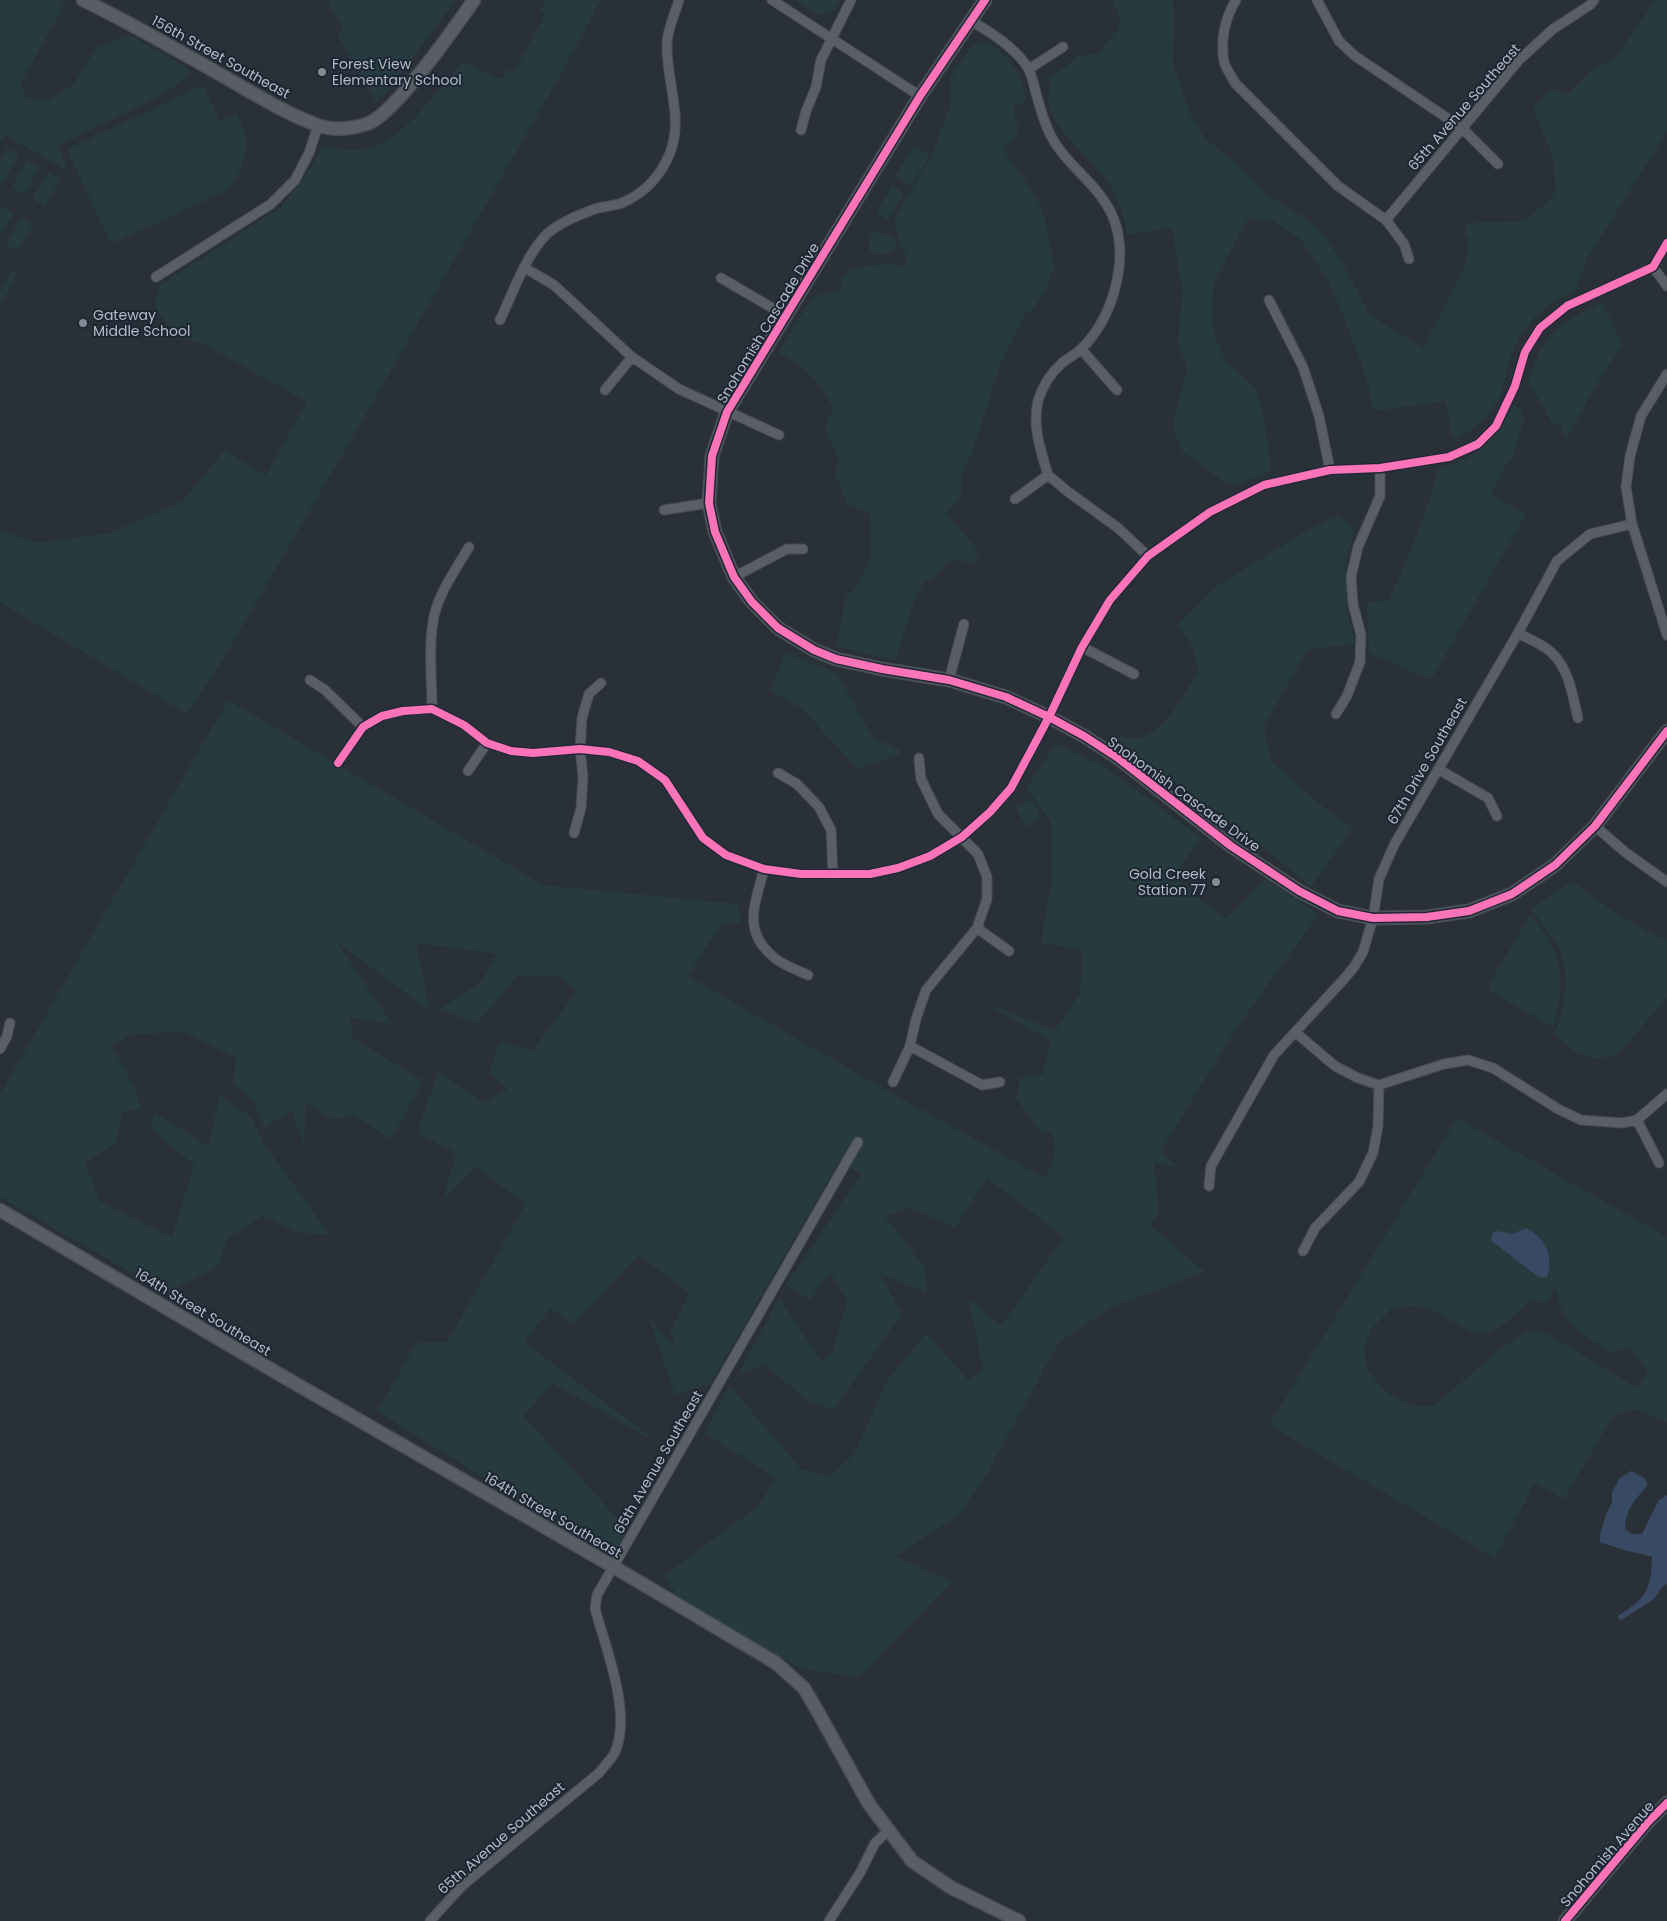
<svg xmlns="http://www.w3.org/2000/svg" width="1667" height="1921" viewBox="0 0 1667 1921" font-family="Poppins,sans-serif">
<rect width="100%" height="100%" fill="#2a3038"/>
<!-- green -->
<path fill="#273a3e" fill-rule="evenodd" d="M0,0H59L65,3L20,85L28,98L47,101L72,86L97,47L130,35L189,69L188,77L158,97L58,146L69,172L5,135L0,143Z
M329,0H456L389,89L376,102L337,34L343,29L328,3Z
M546,0H601L562,72L370,407L224,658L187,714L0,602V530L38,543L110,533L183,501L223,452L226,451L266,475L307,402L202,343L177,338L155,307L159,286L280,208L297,187L315,161L322,146C336,148 350,151 364,149C403,143 438,89 463,61L498,79L503,77L508,69L514,72L545,14L540,11Z
M795,0H840C827,26 813,11 795,0Z
M1111,0H1173L1174,17L1173,63L1189,112L1205,138L1244,171L1267,195L1305,218L1326,237L1344,266L1370,315L1423,348L1465,266L1469,240L1464,233L1469,223L1525,221L1552,197L1556,190L1553,157L1533,108L1551,89L1568,94L1591,71L1616,57L1655,0H1667V132L1587,259L1576,290C1543,304 1522,325 1510,359C1506,372 1504,388 1498,400C1489,417 1474,429 1457,439L1452,437L1446,401L1374,411L1366,376L1342,312L1327,279L1302,241L1272,220L1248,219L1214,282L1212,301V328L1225,360L1255,388L1261,404L1267,436L1271,472L1234,486L1223,481L1183,452L1172,426L1188,367L1178,346L1182,291L1172,228L1127,235C1125,216 1116,193 1105,178C1087,153 1053,133 1048,100C1047,96 1050,90 1051,85L1047,80L1048,77L1065,67L1077,56L1097,54L1118,29L1121,18Z
M985,41C1008,53 1023,75 1026,100L1013,108C1019,134 1023,131 1002,148L1026,182L1042,208L1048,231L1054,268L1047,287L1032,311L1026,312L1000,365L975,444L962,475L961,496L946,514L974,545L978,554L974,564L955,559L948,562L931,581H924L911,609L896,660L854,651L836,645L846,597L857,587L871,558L870,514L847,504L835,473L839,460L825,428L833,408L819,384L797,363L778,353L813,296L843,290L840,279L848,270L866,266L891,263L905,268L907,257L899,241L894,219L932,155L950,106L951,80L955,70L973,45Z
M197,86L204,88L220,121L236,114C253,142 247,165 228,190L116,242L110,241L68,153L69,148L166,103Z
M914,145L930,155L911,186L895,176Z
M7,148L19,155L3,183L0,181V160Z
M27,160L40,167L24,194L12,187Z
M48,172L61,179L45,206L32,199Z
M892,186L904,193L888,220L876,213Z
M1,206L14,213L0,237V208Z
M21,217L34,224L18,251L6,244Z
M878,231L895,239L896,246L893,252L877,255L869,250C869,241 868,234 878,231Z
M12,270L18,274L0,306V290Z
M1602,302L1623,345L1602,375L1566,440L1559,422L1553,425L1528,380C1534,364 1540,346 1552,334C1565,320 1585,311 1602,302Z
M1514,405L1522,411L1524,419L1512,460L1505,465L1491,495L1526,514L1431,680L1369,653L1367,602L1389,600C1409,556 1426,515 1439,468C1482,456 1491,443 1514,405Z
M1339,515L1354,530L1345,566L1347,610L1356,644L1308,649L1264,726L1271,761L1321,805L1353,828L1311,887L1252,838L1109,735C1118,736 1132,740 1140,738C1168,728 1184,694 1198,671L1193,646L1177,625L1218,585L1308,530Z
M785,653L837,673L873,738L900,750V754L858,769L801,708L770,691Z
M228,700L543,885L738,904L742,923L721,924L688,976L895,1095L1045,1178C1054,1159 1058,1149 1050,1130L1041,1133L1015,1097L1019,1093V1078L1043,1074L1051,1041L980,1001L1055,1030L1080,993L1083,950L1041,943L1052,879L1051,822L1027,788L1056,743L1107,768L1201,838L1173,877L1226,919L1265,879L1319,914L1236,1029L1161,1151L1177,1168L1154,1162L1159,1214L1150,1225L1205,1272L1112,1307L1059,1342L988,1472L958,1516L895,1556L952,1582L859,1677L801,1669L681,1600L664,1576L758,1506L776,1478L704,1433L730,1386L801,1469L829,1477L854,1454L887,1381L926,1333L969,1381L983,1368L968,1298L1001,1326L1064,1237L987,1178L955,1228L910,1208L885,1216L925,1268L926,1293L880,1274L902,1314L834,1409L809,1402L764,1364L738,1375L779,1298L822,1362L833,1350L847,1301L830,1272L810,1300L786,1285L861,1174L839,1161L710,1384L675,1395L649,1318L678,1351L670,1333L689,1293L639,1255L573,1324L550,1309L524,1342L663,1446L552,1383L524,1416L627,1529L613,1559L377,1411L416,1343L447,1342L526,1204L476,1167L443,1200L456,1153L417,1133L438,1072L483,1102L508,1089L489,1073L500,1042L532,1051L577,991L561,977L517,976L477,1024L439,1009L480,983L497,954L416,943L430,1011L337,942L392,1024L350,1018L353,1038L423,1081L391,1139L353,1115L333,1120L306,1103L304,1146L291,1111L265,1128L252,1100L233,1084L236,1058L184,1032L133,1034L111,1046L135,1087L142,1109L122,1112L116,1143L85,1163L100,1201L172,1237L194,1165L151,1129L154,1112L208,1146L220,1095L252,1118L263,1142L330,1235L296,1232L263,1216L228,1238L217,1267L167,1293L0,1197V1094Z
M1032,799L1042,818L1026,827L1015,807Z
M1574,882C1604,905 1632,926 1667,940V998L1618,1054L1597,1059L1578,1054L1554,1034C1565,1009 1571,973 1558,947C1551,934 1540,921 1531,909L1567,885Z
M1530,915C1562,950 1567,982 1553,1027L1491,992L1489,984Z
M1457,1118L1667,1237V1422L1634,1409L1613,1416L1564,1499L1535,1483L1495,1558L1269,1425ZM1556,1287C1557,1294 1558,1303 1562,1310C1572,1329 1593,1343 1612,1352L1629,1347L1648,1371L1637,1388L1550,1335L1537,1331H1526L1499,1350L1434,1406H1414L1397,1398L1385,1391L1367,1369L1364,1348L1372,1328L1391,1309L1410,1306L1431,1309L1471,1332L1489,1333L1506,1323L1533,1298L1543,1303L1548,1301Z"/>
<!-- water -->
<path fill="#384963" d="M1526,1228C1545,1237 1554,1257 1547,1277L1543,1278L1536,1275L1493,1242L1491,1238L1493,1233L1497,1231L1512,1234Z
M1631,1471L1644,1478L1648,1485C1635,1500 1626,1508 1625,1529L1632,1534H1642L1659,1500L1667,1495V1584L1662,1587L1654,1599L1620,1621L1618,1616C1646,1598 1651,1591 1652,1557C1644,1554 1636,1553 1628,1551C1618,1549 1611,1544 1600,1543V1535L1606,1515L1612,1502V1492L1620,1478Z"/>
<g fill="none" stroke-linecap="round" stroke-linejoin="round">
<defs>
<path id="street" d="M772,0L920,96
M1236,0C1225,18 1220,41 1224,62C1226,69 1232,77 1235,83L1338,186L1386,220L1404,244L1409,259
M1317,0L1339,41L1355,56L1462,128L1498,164
M970,20C991,33 1015,47 1028,68C1032,75 1034,86 1036,93C1041,111 1046,130 1057,146C1074,171 1101,188 1113,217C1130,259 1113,319 1080,350C1075,355 1068,358 1062,363C1051,373 1042,387 1038,401C1032,427 1041,451 1048,475
M1029,69L1063,47
M801,130L806,111L816,87L821,60L851,0
M1386,220L1519,60L1553,29L1590,5L1594,0
M1653,267L1667,286
M525,268L554,285L632,357L679,389L779,435
M156,277L271,204L295,180L309,153L318,126
M721,278L786,316
M1269,300L1303,367L1319,416L1330,470
M500,320C513,293 526,254 548,233C561,222 578,215 595,209C604,206 616,206 624,202C646,192 661,175 670,153C684,117 666,81 667,44C667,30 675,14 679,0
M1081,349L1117,390
M1667,374L1641,416L1630,456L1626,487L1632,524L1667,635
M605,390L632,357
M1048,475L1067,491L1118,528L1148,556
M1015,499L1048,475
M664,510L709,503
M734,577L787,549H803
M1518,633C1527,638 1537,642 1546,648C1569,664 1572,694 1578,718
M1082,647L1134,674
M310,680L325,690L363,727
M949,680L964,624
M432,709C432,679 428,646 434,616C440,591 456,569 469,547
M1336,714L1347,696L1360,662L1361,635L1353,604L1351,577L1358,547L1380,496V468
M338,763L363,727L382,716L403,711L432,709L464,725L487,743L511,751L533,753L580,749L609,752L638,761L665,780L703,838L726,855L764,869L801,874H870L898,868L930,856L962,837L990,812L1011,788L1049,717L1082,647L1110,600L1148,556L1210,512L1264,485L1330,470L1380,468L1449,457L1478,444L1496,426L1515,386L1525,352L1540,328L1567,306L1653,267L1667,243
M1438,769L1488,798L1497,816
M468,771L487,743
M778,773L797,784L819,807L831,830L833,875
M1595,826L1625,852L1667,882
M574,833L581,808L583,777L580,749L582,718L589,694L601,683
M764,869C755,905 741,932 776,959C785,966 797,970 808,975
M977,928L1009,951
M1295,1032L1335,1066L1358,1078L1379,1085L1444,1064L1468,1060L1493,1068L1558,1109L1581,1120L1622,1123L1637,1120L1667,1094
M910,1046L982,1085L1000,1082
M0,1049L7,1036L10,1023
M893,1082L910,1046L916,1019L926,990L977,928L987,899V877L978,854L938,814L921,779L919,758
M1637,1120L1659,1163
M1209,1186L1211,1166L1274,1055L1344,979L1354,967L1363,952L1373,918L1379,879L1394,845L1518,633L1557,561L1590,534L1632,524
M1303,1251L1315,1228L1359,1182L1373,1153L1378,1126L1379,1085
M430,1921L463,1885L599,1773C604,1766 612,1759 615,1752C632,1714 606,1648 595,1609L597,1595L858,1142
M829,1921L860,1873L875,1843L888,1831"/>
<path id="secondary" d="M83,0C131,23 177,50 223,76C253,93 284,113 317,125C333,131 353,129 369,123C395,113 456,26 474,0
M985,0L920,96L727,412L712,456L709,503L715,532L734,577L752,602L778,628L814,650L836,659L882,669L949,680L1006,697L1049,717L1084,736L1118,758L1231,846L1299,891L1338,911L1373,918L1427,917L1469,911L1512,894L1555,865L1595,826L1667,731
M0,1210L265,1366L614,1567L776,1663L804,1688L818,1712L869,1804L912,1861L950,1887L1019,1921
M1565,1921L1648,1822L1667,1803"/>
</defs>
<!-- street casing -->
<use href="#street" stroke="#484c53" stroke-width="11"/>
<!-- secondary casing -->
<use href="#secondary" stroke="#484c53" stroke-width="15"/>
<!-- street -->
<use href="#street" stroke="#5a5e66" stroke-width="9"/>
<!-- secondary -->
<use href="#secondary" stroke="#595d64" stroke-width="12"/>
<defs>
<path id="cycleway" d="M985,0L920,96L727,412L712,456L709,503L715,532L734,577L752,602L778,628L814,650L836,659L882,669L949,680L1006,697L1049,717L1084,736L1118,758L1231,846L1299,891L1338,911L1373,918L1427,917L1469,911L1512,894L1555,865L1595,826L1667,731
M338,763L363,727L382,716L403,711L432,709L464,725L487,743L511,751L533,753L580,749L609,752L638,761L665,780L703,838L726,855L764,869L801,874H870L898,868L930,856L962,837L990,812L1011,788L1049,717L1082,647L1110,600L1148,556L1210,512L1264,485L1330,470L1380,468L1449,457L1478,444L1496,426L1515,386L1525,352L1540,328L1567,306L1653,267L1667,243
M1565,1921L1648,1822L1667,1803"/>
</defs>
<!-- cycleway casing -->
<use href="#cycleway" stroke="#1d2633" stroke-width="11"/>
<!-- cycleway -->
<use href="#cycleway" stroke="#fb73b8" stroke-width="8"/>
</g>
<!-- markers -->
<g fill="#848b96" stroke="#1d2633" stroke-width="2">
<circle cx="322" cy="72" r="5"/>
<circle cx="83" cy="323" r="5"/>
<circle cx="1216" cy="882" r="5"/>
</g>
<g text-anchor="middle" dominant-baseline="central" stroke-width="4" stroke-linejoin="round" paint-order="stroke">
<!-- street labels -->
<g font-size="14" fill="#b4bcc9" stroke="#1d2633">
<text transform="translate(221 57) rotate(29)">156th Street Southeast</text>
<text transform="translate(1464 107) rotate(-49)">65th Avenue Southeast</text>
<text transform="translate(768 323) rotate(-59)">Snohomish Cascade Drive</text>
<text transform="translate(1427 761) rotate(-60)">67th Drive Southeast</text>
<text transform="translate(1184 794) rotate(36)">Snohomish Cascade Drive</text>
<text transform="translate(203 1312) rotate(31)">164th Street Southeast</text>
<text transform="translate(658 1462) rotate(-60)">65th Avenue Southeast</text>
<text transform="translate(553 1515) rotate(30)">164th Street Southeast</text>
<text transform="translate(501 1838) rotate(-41)">65th Avenue Southeast</text>
<text transform="translate(1607 1854) rotate(-49)">Snohomish Avenue</text>
</g>
<!-- poi labels -->
<g font-size="14" fill="#b4bcc9" stroke="#1d2633" text-anchor="start">
<text x="332" y="64">Forest View<tspan x="332" dy="16">Elementary School</tspan></text>
<text x="93" y="315">Gateway<tspan x="93" dy="16">Middle School</tspan></text>
<text x="1206" y="874" text-anchor="end">Gold Creek<tspan x="1206" dy="16">Station 77</tspan></text>
</g>
</g>
</svg>
